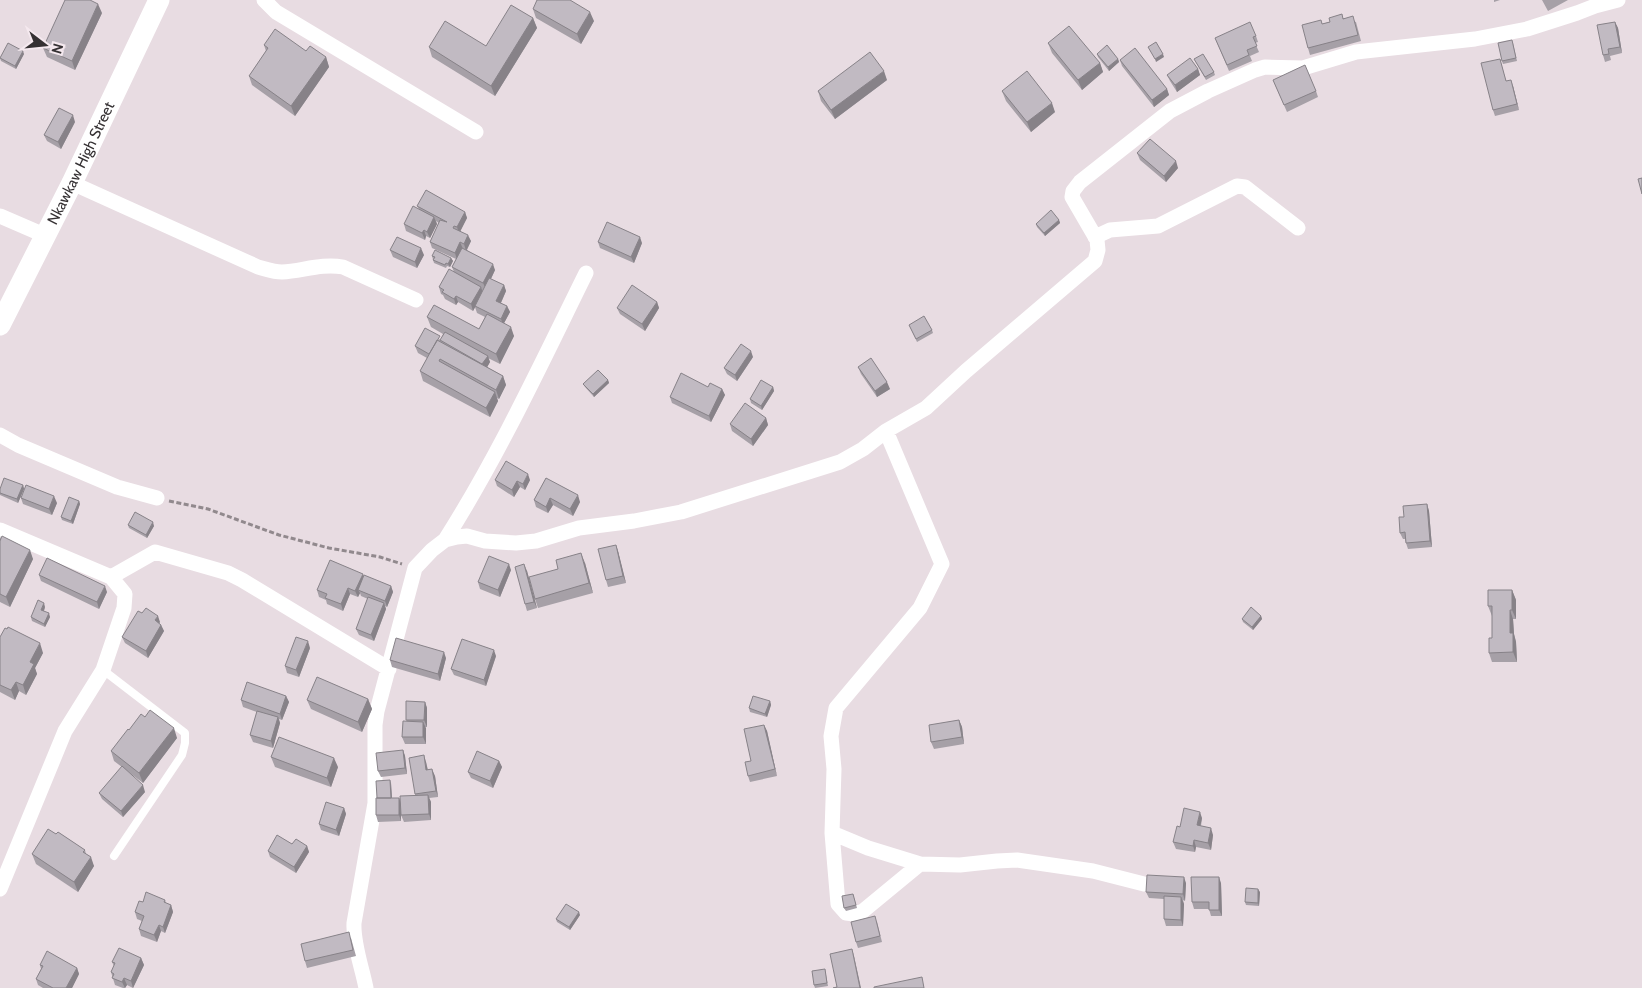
<svg xmlns="http://www.w3.org/2000/svg" width="1642" height="988" viewBox="0 0 1642 988" font-family="Cabin,sans-serif">
<rect width="100%" height="100%" fill="#e8dce2"/>
<g fill="none" stroke-linecap="round" stroke-linejoin="round">
<!-- path -->
<path stroke="#91898d" stroke-width="3" stroke-dasharray="5 2.5" stroke-linecap="butt" d="M169,501L208,509L279,535L329,548L380,557L402,564"/>
<!-- service -->
<path stroke="#fff" stroke-width="8" d="M103,670L185,733V743L182,755L114,856"/>
<!-- minor -->
<path stroke="#fff" stroke-width="15" d="M264,0L276,12L476,132
M72,183L258,267C266,269 273,272 282,272C302,271 322,263 343,267L416,300
M0,216L44,235
M1095,237L1110,230L1158,226L1237,186L1245,187L1298,228
M886,431L942,564L920,608L836,708L831,736L834,769L832,833L838,904L846,913L854,914L863,911L920,864
M0,435L18,445L117,487L157,498
M0,530L111,577L125,594L124,608L103,670L65,731L0,889
M445,540C499,455 541,364 586,273
M111,577L155,552L228,573L242,580L389,669
M832,833L868,848L920,864L960,865L997,861L1017,860L1093,871L1144,884
M366,988C362,967 353,944 354,923L375,803V725L377,711L415,568L432,550L445,540L457,537L467,536L485,541L516,543L536,541L579,528L634,521L681,512L840,462L863,449L886,431L926,408L966,371L1095,261L1098,250L1097,240L1072,197L1073,191L1080,182L1170,111L1208,91L1255,70L1265,67L1303,68L1356,52L1475,39L1527,29L1577,13L1595,6L1618,0"/>
<!-- secondary -->
<path stroke="#fff" stroke-width="21" id="s1" d="M0,325L72,183L159,0"/>
</g>
<!-- wall -->
<path fill="#a6a0a7" d="M1494,0H1500L1494,2Z
M1542,0H1568L1548,11Z
M533,9L594,21L581,44L536,18Z
M102,13L75,70L47,57L43,48Z
M533,18L537,28L495,96L432,57L429,47L486,46Z
M1344,18L1356,22L1361,41L1310,55L1308,48L1322,24Z
M1615,22L1618,28L1622,53L1610,56L1611,60L1605,62L1603,55Z
M1256,36L1258,42L1255,43L1259,52L1250,56L1252,61L1229,71L1215,38Z
M1048,43L1100,63L1103,72L1082,90L1052,53Z
M1513,43L1517,61L1503,64L1502,61Z
M264,45L306,51L326,57L329,67L295,116L252,85L249,76L266,51Z
M24,54L16,69L1,61L0,58V57Z
M1097,54L1118,59L1119,62L1109,71L1098,57Z
M1194,59L1214,72L1215,75L1206,80Z
M1500,59L1506,81L1513,86L1519,110L1495,116L1493,110Z
M1120,60L1167,89L1169,95L1154,107L1122,66Z
M1198,69L1200,75L1177,92L1170,81L1167,75Z
M887,80L835,119L821,101L818,91Z
M1273,80L1316,91L1318,97L1287,112Z
M1002,91L1055,112L1031,132L1006,101Z
M75,122L61,149L47,141L44,135Z
M1137,153L1178,168L1166,182L1140,160Z
M417,206L465,212L467,218L460,231L471,241L467,250L495,270L491,279L504,285L506,291L501,303L507,306L510,312L504,323L514,336L500,364L488,358L490,362L487,367L503,376L506,385L499,399L497,398L498,401L490,417L423,381L420,371L427,358L418,353L415,346L441,339L443,334L431,327L427,317L479,329L485,317L477,313L475,307L473,311L458,302L456,305L445,299L443,295L441,294L439,287L454,272L452,267L456,259L432,248L430,242L439,223L436,221L437,224L430,238L426,236L425,240L406,231L404,224L419,209Z
M1059,220L1060,223L1045,236L1037,227L1036,224Z
M598,242L642,243L634,263L600,248Z
M390,250L424,255L417,268L393,257Z
M432,256L451,258L453,261L450,267L447,266L446,268L434,263Z
M657,302L659,308L645,331L620,314L617,308Z
M909,325L932,330L933,333L917,342Z
M753,357L737,381L727,374L724,368Z
M858,367L890,389L877,397L861,374Z
M608,380L609,383L594,397L585,387L583,384Z
M708,387L722,389L725,395L711,422L672,403L670,397Z
M773,387L774,391L762,410L751,403L750,399Z
M766,418L768,425L753,446L732,431L730,424Z
M546,478L580,502L573,516L553,505L548,513L536,507L534,500Z
M495,480H530L525,490L520,487L514,497L497,486Z
M23,485L24,489L18,503L0,495V489Z
M21,498L57,503L52,515L23,504Z
M79,501L80,504L73,524L62,520L61,517Z
M1427,504L1429,511L1432,547L1408,549L1406,543L1405,539H1403L1400,533L1404,517Z
M128,525L154,526L147,538L129,528Z
M0,536L1,539L33,559L10,607L0,602Z
M616,545L618,551L626,583L608,587L606,580Z
M585,563L593,593L538,608L535,599Z
M511,570L500,597L480,589L478,582Z
M527,571L537,608L527,611L525,604Z
M39,575L107,592L99,609L41,581Z
M364,577L391,586L393,592L387,607L385,606L386,609L374,641L359,635L356,629L368,599L361,596L360,593L358,597L350,594L343,611L327,604L326,600L319,597L317,590Z
M1512,590L1516,600V619H1513L1514,634L1516,642L1517,662H1492L1489,653L1492,638V616L1488,606Z
M45,607L44,611L50,617L45,627L32,621L31,617Z
M1261,616L1262,619L1253,630L1243,622L1242,619Z
M160,622L159,623L161,625L164,631L148,658L125,643L122,637Z
M0,637L43,653L35,668L37,674L26,695L19,691L15,700L0,692Z
M310,648L299,677L287,673L285,666Z
M496,656L486,686L454,675L451,669Z
M446,658L440,681L392,667L390,660Z
M286,696L289,702L282,720L279,719L280,723L273,748L253,742L250,735L257,712L243,707L241,700Z
M368,699L372,709L362,732L311,709L307,700Z
M770,701L771,705L767,717L750,712L749,708Z
M425,702L427,708V727H425L426,744H405L402,737L407,721L406,720Z
M145,717L177,738L143,783L114,761L111,751L129,730Z
M959,720L962,727L964,744L934,749L931,742Z
M764,725L767,731L777,776L750,782L748,776L751,761Z
M403,750L405,756L407,774L381,777L378,771Z
M271,757L338,767L331,787L275,767Z
M499,761L502,767L493,788L471,778L468,772Z
M426,762L428,770L435,776L438,797L429,798L431,802V820L404,822L401,815V821L378,822L376,815L377,798L391,783L392,798H399L401,803L415,796V794Z
M145,792L123,817L102,799L99,793Z
M344,808L346,814L339,836L321,830L319,824Z
M1202,818L1201,826L1213,835L1211,850L1196,847L1195,852L1176,849L1173,842L1180,827Z
M56,834L85,850L86,854L94,866L78,892L36,864L32,854Z
M292,844L307,846L309,852L296,873L270,857L268,851Z
M1186,883L1185,901L1183,900L1184,904L1183,926H1166L1164,919V899L1149,898L1146,892Z
M1221,883L1222,916H1211L1209,909H1194L1192,902Z
M1260,892L1259,906L1246,905L1245,902Z
M853,894L857,908L846,911L844,908Z
M165,900L166,903L171,905L173,912L165,933L161,931L157,942L141,936L139,929L142,921L137,919L135,912L143,902Z
M580,915L570,930L557,922L556,919Z
M877,922L882,942L858,948L856,942Z
M351,938L356,956L307,968L305,961Z
M141,958L144,965L133,988L127,985L125,988H123L115,985L111,972L114,966L112,962Z
M40,965L77,968L79,974L72,988H43L38,985L36,979L41,969Z
M825,969L828,986L815,988L814,985Z"/>
<!-- shaded-wall -->
<path fill="#878288" d="M98,4L102,13L75,70L72,61Z
M590,12L594,21L581,44L577,34Z
M533,18L537,28L495,96L491,86Z
M1615,22L1618,28L1622,53L1620,47Z
M23,51L24,54L16,69L15,66Z
M1163,54L1164,57L1156,62L1155,59Z
M326,57L329,67L295,116L291,106Z
M1118,59L1119,62L1109,71L1108,67Z
M1100,63L1103,72L1082,90L1078,80Z
M1198,69L1200,75L1177,92L1175,85Z
M884,71L887,80L835,119L831,110Z
M1511,80L1513,86L1519,110L1517,104Z
M1167,89L1169,95L1154,107L1152,100Z
M1052,103L1055,112L1031,132L1027,122Z
M73,115L75,122L61,149L58,142Z
M1176,161L1178,168L1166,182L1164,176Z
M465,212L467,218L459,234L457,227Z
M434,217L437,224L430,238L427,232Z
M1059,220L1060,223L1045,236L1044,233Z
M424,230L426,236L425,240L422,233Z
M468,235L471,241L466,251L464,244Z
M640,237L642,243L634,263L631,257Z
M460,242L463,249L457,260L455,253Z
M421,248L424,255L417,268L415,262Z
M451,258L453,261L450,267L448,264Z
M493,264L495,270L486,289L483,283Z
M504,285L506,291L499,307L496,301Z
M481,287L483,293L473,311L471,304Z
M456,296L458,302L456,305L454,299Z
M657,302L659,308L645,331L642,324Z
M507,306L510,312L503,325L501,319Z
M511,327L514,336L500,364L496,354Z
M751,351L753,357L737,381L735,375Z
M488,356L490,362L485,371L482,364Z
M503,376L506,385L499,399L496,390Z
M608,380L609,383L594,397L593,394Z
M887,382L890,389L877,397L875,391Z
M773,387L774,391L762,410L761,406Z
M722,389L725,395L711,422L709,416Z
M495,392L498,401L490,417L486,408Z
M766,418L768,425L753,446L751,439Z
M528,474L530,480L525,490L523,484Z
M517,481L520,487L514,497L512,490Z
M23,485L24,489L18,503L17,499Z
M578,495L580,502L573,516L570,509Z
M54,496L57,503L52,515L49,509Z
M550,498L553,505L548,513L546,507Z
M79,501L80,504L73,524L71,521Z
M1427,504L1429,511L1432,547L1430,541Z
M153,522L154,526L147,538L146,535Z
M616,545L618,551L626,583L623,576Z
M30,550L33,559L10,607L6,597Z
M581,553L585,563L593,593L589,583Z
M509,564L511,570L500,597L498,590Z
M524,564L527,571L537,608L534,602Z
M363,574L365,580L358,590L360,593L358,597L355,591Z
M105,586L107,592L99,609L97,602Z
M391,586L393,592L387,607L385,601Z
M348,588L350,594L343,611L341,604Z
M1512,590L1516,600V619L1512,610Z
M44,603L45,607L43,613L41,610Z
M384,603L386,609L374,641L371,635Z
M1510,610L1513,619L1514,634L1516,642L1517,662L1513,652L1510,633Z
M49,613L50,617L45,627L44,624Z
M158,616L160,622L157,627L155,620Z
M1261,616L1262,619L1253,630L1252,627Z
M161,625L164,631L148,658L146,651Z
M308,641L310,648L299,677L296,670Z
M40,643L43,653L35,668L37,674L26,695L23,685L30,662Z
M494,650L496,656L486,686L484,680Z
M444,652L446,658L440,681L438,674Z
M16,682L19,691L15,700L11,690Z
M286,696L289,702L282,720L280,714Z
M368,699L372,709L362,732L358,722Z
M770,701L771,705L767,717L765,714Z
M425,702L427,708V727L424,720Z
M278,717L280,723L273,748L271,741Z
M959,720L962,727L964,744L962,737Z
M423,722L426,728V744L423,737Z
M764,725L767,731L777,776L775,769Z
M174,728L177,738L143,783L139,773Z
M403,750L405,756L407,774L405,768Z
M424,755L426,762L429,777L426,770Z
M334,758L338,767L331,787L327,778Z
M499,761L502,767L493,788L490,781Z
M432,769L435,776L438,797L436,791Z
M390,780L391,783L392,802L391,799Z
M143,785L145,792L123,817L121,811Z
M428,795L431,802V820L429,814Z
M399,798L401,804V821L399,815Z
M344,808L346,814L339,836L336,830Z
M1200,812L1202,818L1199,832L1197,825Z
M1211,828L1213,835L1211,850L1208,843Z
M1194,840L1196,847L1195,852L1193,846Z
M307,846L309,852L296,873L294,867Z
M91,857L94,866L78,892L74,882Z
M1184,877L1186,883L1185,901L1183,894Z
M1219,877L1221,883L1222,916L1219,910Z
M1258,889L1260,892L1259,906L1258,903Z
M1181,897L1184,904L1183,926L1181,920Z
M171,905L173,912L165,933L163,927Z
M579,912L580,915L570,930L569,927Z
M159,925L161,931L157,942L154,935Z
M852,949L854,956L861,988H860Z
M141,958L144,965L133,988L131,981Z
M77,968L79,974L72,988H66Z
M124,978L127,985L125,988L122,982Z"/>
<!-- building -->
<path fill="#c1bac2" stroke="#878288" d="M65,0H90L98,4L72,61L43,48Z
M537,0H570L590,12L577,34L533,9Z
M511,5L533,18L491,86L429,47L445,21L486,46Z
M1342,14L1343,19L1353,16L1358,35L1308,48L1302,25L1321,20L1322,24L1330,22L1329,18Z
M1250,22L1256,36L1253,37L1257,46L1247,50L1249,55L1227,65L1215,38Z
M1615,22L1620,47L1608,49L1609,54L1603,55L1597,25Z
M1069,26L1100,63L1078,80L1048,43Z
M275,29L306,51L310,46L326,57L291,106L249,76L268,48L264,45Z
M1512,40L1516,58L1502,61L1498,43Z
M1156,42L1163,54L1155,59L1148,47Z
M8,43L23,51L15,66L0,58Z
M1107,45L1118,59L1108,67L1097,54Z
M1135,48L1167,89L1152,100L1120,60Z
M870,52L884,71L831,110L818,91Z
M1203,54L1214,72L1205,77L1194,59Z
M1190,58L1198,69L1175,85L1167,75Z
M1500,59L1506,81L1511,80L1517,104L1493,110L1481,63Z
M1305,65L1316,91L1284,105L1273,80Z
M1027,71L1052,103L1027,122L1002,91Z
M59,108L73,115L58,142L44,135Z
M1150,139L1176,161L1164,176L1137,153Z
M1642,178V194L1638,179Z
M426,190L465,212L457,227L454,226L453,228L468,235L464,244L460,242L455,253L430,242L440,220L447,222L417,206Z
M413,206L434,217L427,232L424,230L422,233L404,224Z
M1051,210L1059,220L1044,233L1036,224Z
M607,222L640,237L631,257L598,242Z
M397,237L421,248L415,262L390,250Z
M462,248L493,264L483,283L452,267Z
M435,250L451,258L448,264L446,263L445,265L433,260L435,257L432,256Z
M449,269L481,287L471,304L456,296L454,299L442,292L444,290L439,287Z
M489,278L504,285L496,301L507,306L501,319L475,306Z
M632,285L657,302L642,324L617,308Z
M434,305L479,329L487,314L511,327L496,354L427,317Z
M924,316L932,330L916,339L909,325Z
M425,328L440,336L429,354L415,346Z
M445,332L488,356L482,364L440,340Z
M437,340L503,376L496,390L440,359L439,361L495,392L486,408L420,371Z
M741,344L751,351L735,375L724,368Z
M871,358L887,382L875,391L858,367Z
M598,370L608,380L593,394L583,384Z
M681,373L708,387L710,383L722,389L709,416L670,397Z
M761,380L773,387L761,406L750,399Z
M745,403L766,418L751,439L730,424Z
M506,461L528,474L523,484L517,481L512,490L495,480Z
M4,478L23,485L17,499L0,493V489Z
M546,478L578,495L570,509L550,498L546,507L534,500Z
M26,485L54,496L49,509L21,498Z
M69,497L79,501L71,521L61,517Z
M1427,504L1430,541L1406,543L1405,532L1400,533L1399,517H1404L1403,506Z
M135,512L153,522L146,535L128,525Z
M2,536L30,550L6,597L0,594V541Z
M616,545L623,576L606,580L598,549Z
M581,553L589,583L535,599L529,577L558,569L556,560Z
M489,556L509,564L498,590L478,582Z
M47,558L105,586L97,602L39,575Z
M330,560L363,574L355,591L348,588L341,604L325,598L327,594L317,590Z
M524,564L534,602L525,604L515,567Z
M364,575L391,586L385,601L358,590Z
M1488,590H1512V610H1510V633H1513V652L1489,653V638H1492V606H1488Z
M368,597L384,603L371,635L356,629Z
M38,600L44,603L41,610L49,613L44,624L31,617Z
M1251,607L1261,616L1252,627L1242,619Z
M146,608L158,616L155,620L161,625L146,651L122,637L138,611L142,613Z
M8,627L40,643L30,662L34,664L23,685L16,682L11,690L0,685V637L5,628L7,629Z
M296,637L308,641L296,670L285,666Z
M396,638L444,652L438,674L390,660Z
M462,639L494,650L484,680L451,669Z
M317,677L368,699L358,722L307,700Z
M247,682L286,696L280,714L241,700Z
M753,696L770,701L765,714L749,708Z
M406,701L425,702L424,720H406Z
M150,710L174,728L139,773L111,751L128,729L129,730L141,714L145,717Z
M257,711L278,717L271,741L250,735Z
M959,720L962,737L931,742L929,725Z
M403,721L423,722V737H402Z
M764,725L775,769L748,776L745,762L751,761L744,729Z
M279,737L334,758L327,778L271,757Z
M403,750L405,768L378,771L376,753Z
M477,751L499,761L490,781L468,772Z
M424,755L426,770L432,769L436,791L415,794L409,758Z
M122,766L143,785L121,811L99,793Z
M390,780L391,798H377L376,781Z
M428,795L429,814L401,815L400,796Z
M376,798H399V815H376Z
M326,802L344,808L336,830L319,824Z
M1184,808L1200,812L1197,825L1211,828L1208,843L1194,840L1193,846L1173,842L1177,826L1180,827Z
M48,829L56,834L58,832L85,850L83,852L91,857L74,882L32,854Z
M277,835L292,844L296,839L307,846L294,867L268,851Z
M1147,875L1184,877L1183,894L1146,892Z
M1191,877H1219V910H1209V902H1192Z
M1246,888L1258,889V903L1245,902Z
M146,892L165,900L164,902L171,905L163,927L159,925L154,935L139,929L144,916L135,912L139,901L143,902Z
M853,894L856,905L844,908L842,896Z
M1164,896L1181,897V920L1164,919Z
M566,904L579,912L569,927L556,919Z
M875,916L880,936L856,942L851,922Z
M349,932L353,950L305,961L301,944Z
M119,948L141,958L131,981L124,978L122,982L112,978L114,974L111,972L115,963L112,962Z
M852,949L860,988H833L837,987L830,954Z
M47,951L77,968L66,988H53L36,979L43,966L40,965Z
M825,969L827,983L814,985L812,971Z
M922,977L924,988H874V987Z"/>
<g text-anchor="middle" dominant-baseline="central" stroke-width="4" stroke-linejoin="round" paint-order="stroke">
<!-- street labels -->
<g font-size="15" fill="#353133" stroke="#f5e9ef">
<text stroke="none"><textPath href="#s1" startOffset="181">Nkawkaw High Street</textPath></text>
</g>
</g>
<!-- north arrow -->
<g transform="translate(45 45) rotate(106)" stroke="#f5e9ef" stroke-width="4" paint-order="stroke">
<path d="M0-4L9 19L0 12L-9 19Z" fill="#353133"/>
<text y="-8" font-size="14" font-weight="bold" text-anchor="middle" fill="#353133">N</text>
</g>
</svg>
